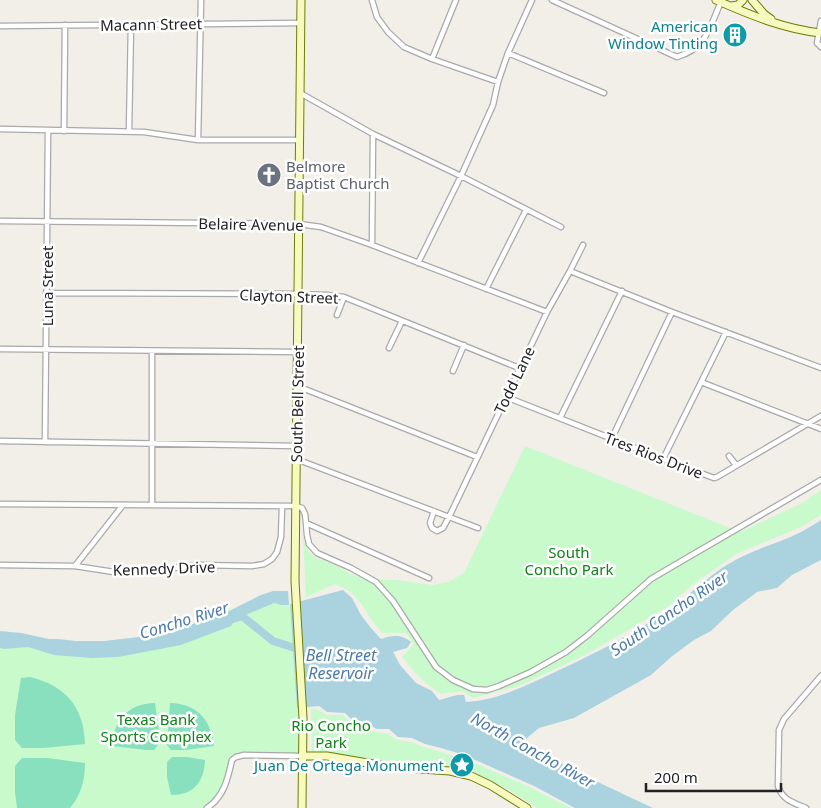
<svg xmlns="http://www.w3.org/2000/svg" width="821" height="808" viewBox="0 0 821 808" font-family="'Noto Sans',sans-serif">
<rect width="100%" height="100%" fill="#f2efe9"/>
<!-- park -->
<path fill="#c8facc" d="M525,446L740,532L804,502L821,490V515L801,527L736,554L691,586L669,606L587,654L519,686L473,698L462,691L441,694L427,684L417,675L402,657L414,644L406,633H382L371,619L363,606L351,592L335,584L306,597L303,537L309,552L316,558L329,562L351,574L366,580H397L433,585L448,582L464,573Z
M274,603C283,606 293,606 303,608V756L245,755L232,760L222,793L207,808H0V639L94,655Z
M311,709L318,710L327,715H342L351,722L361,724L375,732L388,734L397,740L412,742L420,746L468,760L531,788L571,808H537L511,791L480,776L455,768L435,764L419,765L336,754L320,751H312Z"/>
<!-- pitch -->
<path fill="#88e0be" d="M30,677C66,686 84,707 85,744L43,748H22L15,740V715L21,678Z
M155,703L159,731L158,745L154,750H146L112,746C114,719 128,704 155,703Z
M170,703C198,704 211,720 214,746L186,750H171L167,745Z
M172,757H187L205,760C204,782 194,795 171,795L167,777V762Z
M22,758H47L85,763C85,780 81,795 70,808H17L15,792V766Z"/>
<!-- water -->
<path fill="#aad3df" d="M821,520V560L792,575L777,588L757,592L733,610L711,631L694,640L671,657L651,675L574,718L539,728L528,737L525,741C532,751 548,756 558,762C589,778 621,793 653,808H575L534,786L464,755L441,748L425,744L412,738L398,737L389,729H377L361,721L352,720L345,713L327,712L319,706L297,708L290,604L343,590L352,598L361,615L371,628L381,639C392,635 402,634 411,642L407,648L393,652L400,665L416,683L432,691L439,700L457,695H464L466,702C497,701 527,685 555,672C598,652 642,630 680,601C698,588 713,572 732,562C754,549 779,543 801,532C808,528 815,524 821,520Z
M273,591H288L289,605H281L274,603L236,619L231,626L181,645L118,657L92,658L54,655L28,647L4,649L0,648V631L21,633L49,639H58L76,641H104L165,634L209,618L221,615L261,595Z"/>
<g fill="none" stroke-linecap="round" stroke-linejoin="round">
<!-- river -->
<path stroke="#aad3df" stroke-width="8" d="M233,619L242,616L273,641L301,650"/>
<defs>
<path id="street" d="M372,0L377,17L388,32L404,47L432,59L498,82
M552,0L677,57C707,48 709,28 721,2
M821,21L817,43L821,47
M0,26L301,23
M508,53L604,93
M432,59L456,0
M300,93L373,134L461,176L561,227
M0,129L144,132L198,140H300
M64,131L65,25
M129,131L131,25
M198,140L201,0
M0,221L299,224L321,227L372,245L547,312
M372,245L373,134
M418,263L461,176L493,105L498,82L508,53L532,0
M570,271L672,312L821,368
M486,289L526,210
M46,293L298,294L327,295L344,297L519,368
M337,315L344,297
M389,348L402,321
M0,349L297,352
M152,351V505
M453,371L464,345
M701,382L821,429
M297,386L477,457
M506,397L663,459L714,478L717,477L821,416
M560,418L622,291
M612,438L672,312
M0,441L296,446
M45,442L48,131
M729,456L736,465
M296,459L478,528
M663,459L726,332
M0,504L296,506L302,508L305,514L306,523L429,578
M434,511L430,523L432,528L437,531L443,528L449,517L547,312L570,271L583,245
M306,523L307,535L309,544L317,553L351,568L376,582L393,601L436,667L453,680L473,689L487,690L499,686L531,672L566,652L588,635L651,579L685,559L821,480
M0,565L75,566L114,572H141L198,565L252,566L264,564L272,559L277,552L281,537L282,507
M75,566L123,505
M207,808C224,797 228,778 232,760L236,757L244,755L303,756
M806,808C794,803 782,800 778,786L779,730L784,719L821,676"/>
<path id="secondary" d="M301,0L295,581L303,718L302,808
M716,0C750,15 784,29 821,33
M752,0L764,14L771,19
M731,6L738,5L743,0
M303,756H327L391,767L450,771L471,776L490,785L527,808"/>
</defs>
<!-- street casing -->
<use href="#street" stroke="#a9a9a9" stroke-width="7"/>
<!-- secondary casing -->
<use href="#secondary" stroke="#707d05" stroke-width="9"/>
<!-- street -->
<use href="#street" stroke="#fff" stroke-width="4.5"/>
<!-- secondary -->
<use href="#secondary" stroke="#f7fabf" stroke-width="7"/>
</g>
<!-- icons -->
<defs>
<symbol id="building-disc" viewBox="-11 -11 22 22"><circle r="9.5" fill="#0f9aa8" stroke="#fff"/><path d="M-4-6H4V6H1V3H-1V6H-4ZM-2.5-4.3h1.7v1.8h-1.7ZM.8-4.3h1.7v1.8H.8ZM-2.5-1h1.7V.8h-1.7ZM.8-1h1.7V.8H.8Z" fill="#fff"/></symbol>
<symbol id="church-disc" viewBox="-11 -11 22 22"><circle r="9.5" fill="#6b7280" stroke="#fff"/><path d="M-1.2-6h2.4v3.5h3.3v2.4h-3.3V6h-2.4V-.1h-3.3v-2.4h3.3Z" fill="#fff"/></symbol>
<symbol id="sight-disc" viewBox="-11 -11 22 22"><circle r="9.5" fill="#0f9aa8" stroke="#fff"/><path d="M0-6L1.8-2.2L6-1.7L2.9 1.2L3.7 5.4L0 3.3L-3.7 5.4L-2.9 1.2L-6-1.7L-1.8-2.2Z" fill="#fff"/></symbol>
</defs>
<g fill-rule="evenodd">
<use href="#building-disc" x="721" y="21" width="28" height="28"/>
<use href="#church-disc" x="255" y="161" width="28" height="28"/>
<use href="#sight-disc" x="448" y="751" width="28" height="28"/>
</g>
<g text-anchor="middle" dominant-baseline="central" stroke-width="5" stroke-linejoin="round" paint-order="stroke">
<!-- street labels -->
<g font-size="15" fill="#222" stroke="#fff">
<text transform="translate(151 24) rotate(-1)">Macann Street</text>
<text transform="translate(251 224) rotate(1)">Belaire Avenue</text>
<text transform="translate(47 286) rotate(-90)">Luna Street</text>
<text transform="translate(289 296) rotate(2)">Clayton Street</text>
<text transform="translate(514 380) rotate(-64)">Todd Lane</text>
<text transform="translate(297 404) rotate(-89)">South Bell Street</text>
<text transform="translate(654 455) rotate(21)">Tres Rios Drive</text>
<text transform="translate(164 568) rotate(-2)">Kennedy Drive</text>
</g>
<!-- culture labels -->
<g font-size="15" fill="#0d838f" stroke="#fff" text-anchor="end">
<text x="718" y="26">American<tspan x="718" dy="17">Window Tinting</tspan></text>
<text x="444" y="765">Juan De Ortega Monument</text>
</g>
<!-- worship labels -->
<g font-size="15" fill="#5b616d" stroke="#fff" text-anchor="start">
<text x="286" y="166">Belmore<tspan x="286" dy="17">Baptist Church</tspan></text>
</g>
<!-- park labels -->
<g font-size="15" fill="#0c8416" stroke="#fff">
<text x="569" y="552">South<tspan x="569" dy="17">Concho Park</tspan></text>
<text x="156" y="719">Texas Bank<tspan x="156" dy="17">Sports Complex</tspan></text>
<text x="331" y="725">Rio Concho<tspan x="331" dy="17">Park</tspan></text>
</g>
<!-- water labels -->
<g font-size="16" font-style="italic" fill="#4a7aab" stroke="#fff">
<text transform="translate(669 613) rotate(-34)">South Concho River</text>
<text transform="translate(184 620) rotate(-17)">Concho River</text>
<text x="341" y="655">Bell Street<tspan x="341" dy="18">Reservoir</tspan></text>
<text transform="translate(533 750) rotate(29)">North Concho River</text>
</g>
</g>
<!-- scale -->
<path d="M646 783v8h135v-8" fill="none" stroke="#222222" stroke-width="2.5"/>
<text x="654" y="783" font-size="15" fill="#222222" stroke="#ffffff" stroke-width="4" paint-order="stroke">200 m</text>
</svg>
